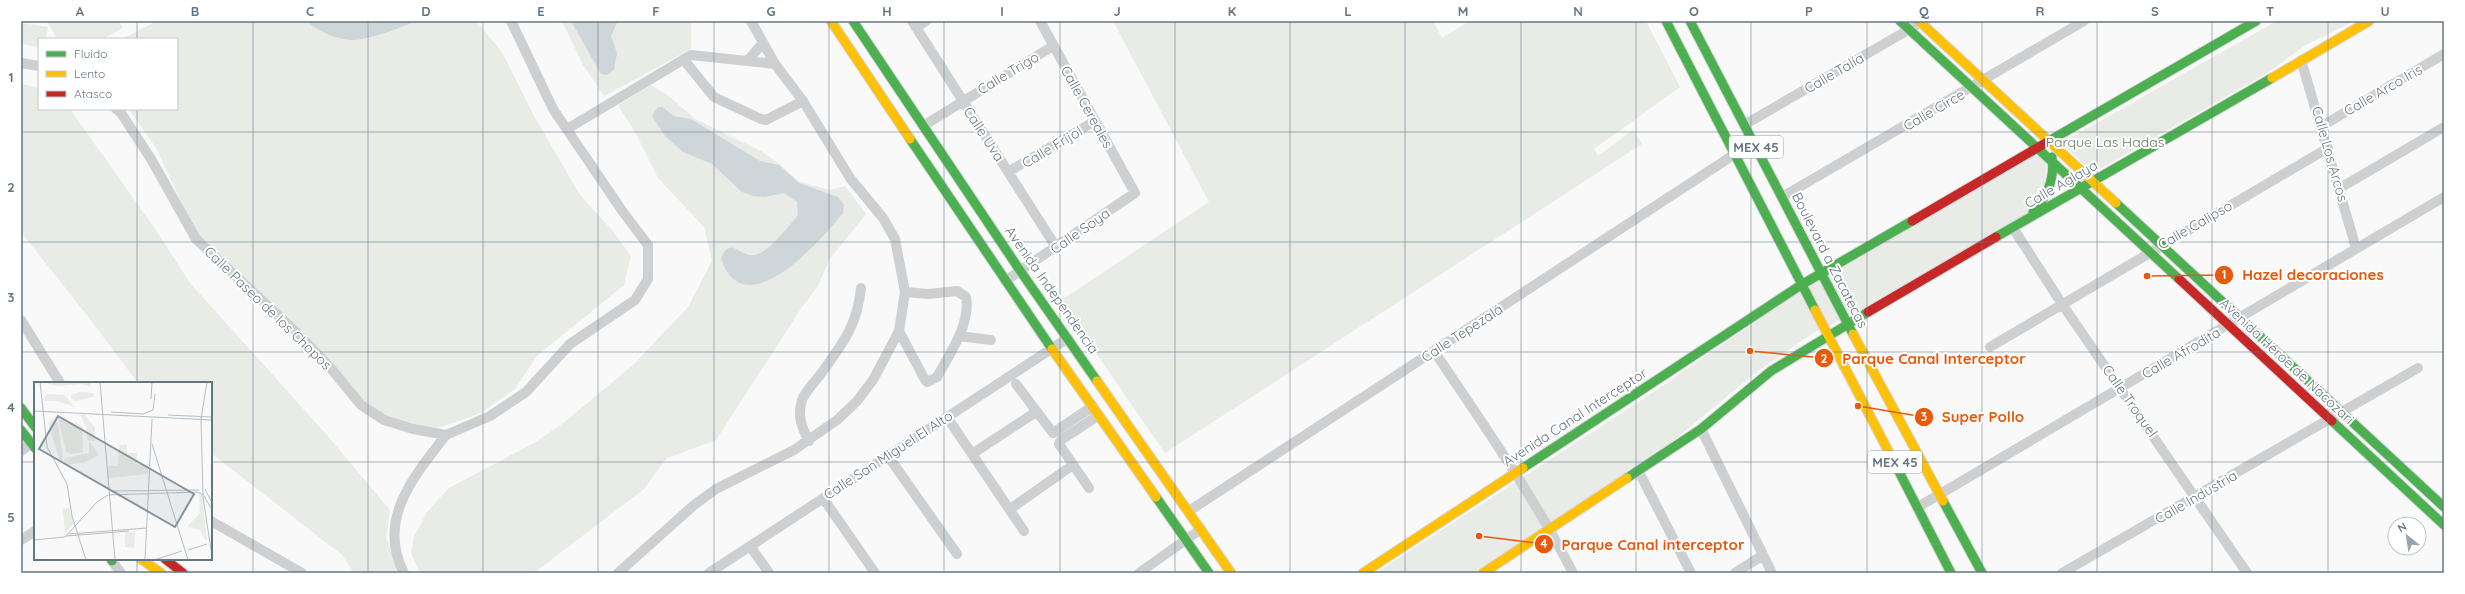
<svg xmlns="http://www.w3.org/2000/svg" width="2465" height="594" viewBox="0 0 2465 594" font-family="Quicksand,sans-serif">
<rect width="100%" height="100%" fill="#f9f9f9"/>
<!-- green -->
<path fill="#e8ebe6" d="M47,21H119L123,28L102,39H57Z
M157,21H476L502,52L534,116L580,195L612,230L631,256L624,285L537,356L515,389L481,413L438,428L397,423L360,399L198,238L156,148L129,109H177V39H122Z
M562,21H691V49L604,96L583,65Z
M1113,21H1433L1442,38L1470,21H1646L1680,87L1594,149L1598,156L1633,130L1642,144L1165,453L1060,301L1209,202Z
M2277,21H2354L2306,45L2267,73L2093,173L2061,143Z
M21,23L48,27L46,39H39V47L21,44Z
M21,84L39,88V109H70L155,229L190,283L325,433L390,510L386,538L401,573H354L342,555L211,453V383H138L93,323L21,232Z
M651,85L669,96L695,119L761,151L780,164L798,181L829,190L845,186L866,214L829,260L818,286L802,307L716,440L667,458L644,489L534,573H420L411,553L414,537L427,512L449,488L534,443L562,424L633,365L688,307L712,261L704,227L658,178L634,130L618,105Z
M2038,153L2047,161L2044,186L2038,199L2018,222L1861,310L1815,332L1759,370L1667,446L1473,573H1376L1652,393L1796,294Z"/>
<!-- water -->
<path fill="#ced6d9" d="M307,21H416C404,27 367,40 354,40C339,40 317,32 307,21Z
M571,21H618L611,36L617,53L614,70L607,75L601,74Z
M658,107H662L674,116L691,119L760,161L779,165L799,183L838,197L844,205L843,213C821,240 745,328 721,259C730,234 740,258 755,255C768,253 790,225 798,215L797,202L784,193L765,197L753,196L742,192L712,164L683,152L665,136L652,116Z"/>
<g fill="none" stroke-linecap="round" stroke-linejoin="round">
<defs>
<path id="fast" d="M853,21L1021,272L1097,381
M1666,21L1815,310
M1690,21L1853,334
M1900,21L2179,279
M910,139L1052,349
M2049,141L2256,21
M2116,203L2444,507
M2033,212C2048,196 2055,179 2052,157
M1996,237L2272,78
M21,408L35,427
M2332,421L2444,525
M21,430L35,448
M1894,462L1951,573
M1523,468L1801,285L1912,221
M1627,478L1701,429L1771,371L1868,312
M1156,497L1209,573
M1943,501L1982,573
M111,559L112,561"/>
<path id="slow" d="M831,21L910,139
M1919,21L2116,203
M2272,78L2369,21
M1815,310L1894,462
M1853,334L1943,501
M1052,349L1156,497
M1097,381L1231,573
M141,559L161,573
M1363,573L1523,468
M1483,573L1627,478"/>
<path id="jam" d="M1912,221L2049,141
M2179,279L2332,421
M1868,312L1996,237
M165,559L183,573"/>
</defs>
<!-- fast casing -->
<use href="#fast" stroke="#d5d6d7" stroke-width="11"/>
<!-- slow casing -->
<use href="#slow" stroke="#d5d6d7" stroke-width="11"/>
<!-- jam casing -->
<use href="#jam" stroke="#d5d6d7" stroke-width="11"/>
<!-- street -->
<path stroke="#cecfd0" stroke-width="10" d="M912,21L1056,247
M916,28L926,21
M684,60L714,97L761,119L766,120L803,101
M2301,60L2356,248
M747,61L763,43
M21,63L39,66
M116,109L121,113L151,159L196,239L298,334L328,365L361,405L384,420L413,429L446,435L490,416L526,392L570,344L635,300L648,279V245L623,212L553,109L511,21
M1744,125L1915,26
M923,126L1053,46
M2322,126L2444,54
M567,129L691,55L775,64
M1008,172L1095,121
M2340,188L2444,127
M1782,197L2084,21
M2013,228L2062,304L2247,573
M1005,281L1135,193L1040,21
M21,320L60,383
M899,331L924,378L927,382L937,377C949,355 971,324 966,297L957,291L928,294L905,292
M959,336L991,340
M1990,347L2328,148
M1434,351C1483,424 1533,495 1573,573
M1016,384L1053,433L1093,406
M951,423L1024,531
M1701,429L1772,573
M809,441C802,428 797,416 802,400C805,392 814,383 820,375C842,344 857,327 861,288
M21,451L31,443
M972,454L1036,412
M888,456L957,554
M1639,472L1691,573
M1089,488L1059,444L1061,440L1099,415
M823,498L875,573
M1918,507L2444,197
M1010,509L1073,465
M1189,511L1735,154
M211,521L302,573
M21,540L35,531
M750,546L769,573
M114,559L112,561L121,573
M404,573C376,519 415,475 446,435
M618,573L694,505L716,489L794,450L837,420L857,401L873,380L899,331L905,292L895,239L883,218L850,178L803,101L775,64L751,21
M709,573L1068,338
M1139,573L1201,529
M1735,573L1763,555
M2062,573L2418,368"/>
<!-- fast -->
<use href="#fast" stroke="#4caf50" stroke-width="9"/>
<!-- slow -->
<use href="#slow" stroke="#ffc107" stroke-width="9"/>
<!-- jam -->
<use href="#jam" stroke="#c62828" stroke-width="9"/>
</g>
<!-- grid -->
<path fill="none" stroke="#657683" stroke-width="1" stroke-opacity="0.55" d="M137,21V39M253,21V573M368,21V573M483,21V573M598,21V573M714,21V573M829,21V573M944,21V573M1060,21V573M1175,21V573M1290,21V573M1405,21V573M1521,21V573M1636,21V573M1751,21V573M1867,21V573M1982,21V573M2097,21V573M2212,21V573M2328,21V573M137,109V383M21,132H2444M21,242H2444M21,352H2444M21,462H35M211,462H2444M137,559V573"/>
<g text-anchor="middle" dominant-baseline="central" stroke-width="4" stroke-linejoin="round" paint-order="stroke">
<!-- shield labels -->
<g fill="#fff" stroke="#939fa8" stroke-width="1">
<rect x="1729" y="136" width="54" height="22" rx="3"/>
<rect x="1868" y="451" width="54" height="22" rx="3"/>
</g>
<g font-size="13" font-weight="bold" fill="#657683">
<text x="1756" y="147">MEX 45</text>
<text x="1895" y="462">MEX 45</text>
</g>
<!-- street labels -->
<g font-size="14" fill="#657683" stroke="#fff">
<text transform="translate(1008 73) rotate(-31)">Calle Trigo</text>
<text transform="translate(1834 73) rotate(-30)">Calle Talía</text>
<text transform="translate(2383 90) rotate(-30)">Calle Arco Iris</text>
<text transform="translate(1087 107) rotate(61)">Calle Cereales</text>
<text transform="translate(1934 110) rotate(-30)">Calle Circe</text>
<text transform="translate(984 134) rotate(57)">Calle Uva</text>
<text transform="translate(1052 147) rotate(-31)">Calle Frijol</text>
<text transform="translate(2330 154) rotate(74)">Calle Los Arcos</text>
<text transform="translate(2061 184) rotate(-30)">Calle Aglaya</text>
<text transform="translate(2195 225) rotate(-30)">Calle Calipso</text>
<text transform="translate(1080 231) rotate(-35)">Calle Soya</text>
<text transform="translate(1830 260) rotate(63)">Boulevard a Zacatecas</text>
<text transform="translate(1052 290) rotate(55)">Avenida Independencia</text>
<text transform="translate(268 308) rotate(44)">Calle Paseo de los Chopos</text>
<text transform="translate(1462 333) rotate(-33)">Calle Tepezalá</text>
<text transform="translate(2181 353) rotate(-30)">Calle Afrodita</text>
<text transform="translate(2287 361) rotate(43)">Avenida Héroe de Nacozari</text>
<text transform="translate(2130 401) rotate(55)">Calle Troquel</text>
<text transform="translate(1575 417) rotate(-33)">Avenida Canal Interceptor</text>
<text transform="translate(888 455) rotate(-33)">Calle San Miguel El Alto</text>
<text transform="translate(2196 497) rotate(-30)">Calle Industria</text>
</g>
<!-- park labels -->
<g font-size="14" fill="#687a64" stroke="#fff">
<text x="2105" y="142">Parque Las Hadas</text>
</g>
</g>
<!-- overview -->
<g transform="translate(34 382)">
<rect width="178" height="178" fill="#f9f9f9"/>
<path d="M57,0L56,5L47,2L22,4L12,1ZM46,10L59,11L60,15L41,19L37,16V13ZM13,12L31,13L40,25L23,19H11L10,15ZM46,33H51L61,46V59H54L52,44ZM24,35L32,37L30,40L42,41L48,45L49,70L37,72L32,70ZM19,37L24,41L29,75L27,82L14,41ZM55,59L65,73L49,81L29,83L31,76L55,71ZM85,63H93V71H103L102,82H114V92L74,96L73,84H84ZM165,111L168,113L173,160L166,148L153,145L166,131ZM35,126L40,142L31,151L29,127ZM101,150L100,166L91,165V151Z" fill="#e8ebe6"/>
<path fill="none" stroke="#b5bdc3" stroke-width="1" d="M6,0L13,65L33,102L38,134L52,178M66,0L81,178M173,0L167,37L169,115L178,174M117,17L118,0M0,29L178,38M77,30L109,32M109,32L119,28L121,12M134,33L178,35M118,62L154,178M171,107L177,119M80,109L165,108M170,114L178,128M35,152L113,146M32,154L95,149M0,158L31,155L63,120L74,113L163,110L170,113M154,168L173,162M111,178L118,37M120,178L148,169"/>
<path fill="#84929c" fill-opacity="0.15" stroke="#84929c" stroke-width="2" d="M24,34L160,112L141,145L5,67Z"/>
<rect width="178" height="178" fill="none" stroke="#657683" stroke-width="2"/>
</g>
<!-- callouts -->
<path fill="none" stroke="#e8590c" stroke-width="1.5" d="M2147 276L2224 275M1750 351L1824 358M1858 406L1924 417M1479 536L1544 544"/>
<g fill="#e8590c" stroke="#fff" stroke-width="1.5">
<circle cx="2147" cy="276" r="4"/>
<circle cx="1750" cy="351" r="4"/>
<circle cx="1858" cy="406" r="4"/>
<circle cx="1479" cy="536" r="4"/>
<circle cx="2224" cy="275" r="10"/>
<circle cx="1824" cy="358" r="10"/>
<circle cx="1924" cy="417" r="10"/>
<circle cx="1544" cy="544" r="10"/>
</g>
<g font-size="12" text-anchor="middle" font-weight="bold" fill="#fff">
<text x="2224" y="279">1</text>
<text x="1824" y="363">2</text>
<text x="1924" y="421">3</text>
<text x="1544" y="548">4</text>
</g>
<g font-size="15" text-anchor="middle" font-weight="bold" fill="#e8590c" stroke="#fff" stroke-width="4" stroke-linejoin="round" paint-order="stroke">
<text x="2313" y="280">Hazel decoraciones</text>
<text x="1934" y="364">Parque Canal Interceptor</text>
<text x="1983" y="422">Super Pollo</text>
<text x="1653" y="550">Parque Canal interceptor</text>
</g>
<!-- border -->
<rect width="2465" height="594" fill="none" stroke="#ffffff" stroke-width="44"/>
<!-- legend -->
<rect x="38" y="38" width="140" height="72" fill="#ffffff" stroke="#c1c8cd"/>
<rect x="46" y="51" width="20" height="6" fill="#4caf50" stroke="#c1c8cd"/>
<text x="74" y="58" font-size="12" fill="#657683">Fluido</text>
<rect x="46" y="71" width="20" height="6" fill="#ffc107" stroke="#c1c8cd"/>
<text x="74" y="78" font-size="12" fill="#657683">Lento</text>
<rect x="46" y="91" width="20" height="6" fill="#c62828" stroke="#c1c8cd"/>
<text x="74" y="98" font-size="12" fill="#657683">Atasco</text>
<!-- north arrow -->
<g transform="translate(2407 536) rotate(330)"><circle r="19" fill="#ffffff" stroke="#c1c8cd"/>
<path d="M0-3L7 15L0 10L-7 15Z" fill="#99a4ac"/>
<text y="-6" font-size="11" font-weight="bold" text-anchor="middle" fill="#657683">N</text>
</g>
<rect x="22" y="22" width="2421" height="550" fill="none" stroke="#657683" stroke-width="1.5"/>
<g font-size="13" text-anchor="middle" font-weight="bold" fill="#657683">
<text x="80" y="16">A</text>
<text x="195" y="16">B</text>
<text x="310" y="16">C</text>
<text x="426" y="16">D</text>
<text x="541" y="16">E</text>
<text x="656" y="16">F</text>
<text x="771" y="16">G</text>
<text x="887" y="16">H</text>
<text x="1002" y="16">I</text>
<text x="1117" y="16">J</text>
<text x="1232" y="16">K</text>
<text x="1348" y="16">L</text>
<text x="1463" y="16">M</text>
<text x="1578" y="16">N</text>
<text x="1694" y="16">O</text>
<text x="1809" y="16">P</text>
<text x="1924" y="16">Q</text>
<text x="2040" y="16">R</text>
<text x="2155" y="16">S</text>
<text x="2270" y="16">T</text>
<text x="2385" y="16">U</text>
<text x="11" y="82">1</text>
<text x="11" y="192">2</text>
<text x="11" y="302">3</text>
<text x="11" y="412">4</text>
<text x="11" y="522">5</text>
</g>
</svg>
